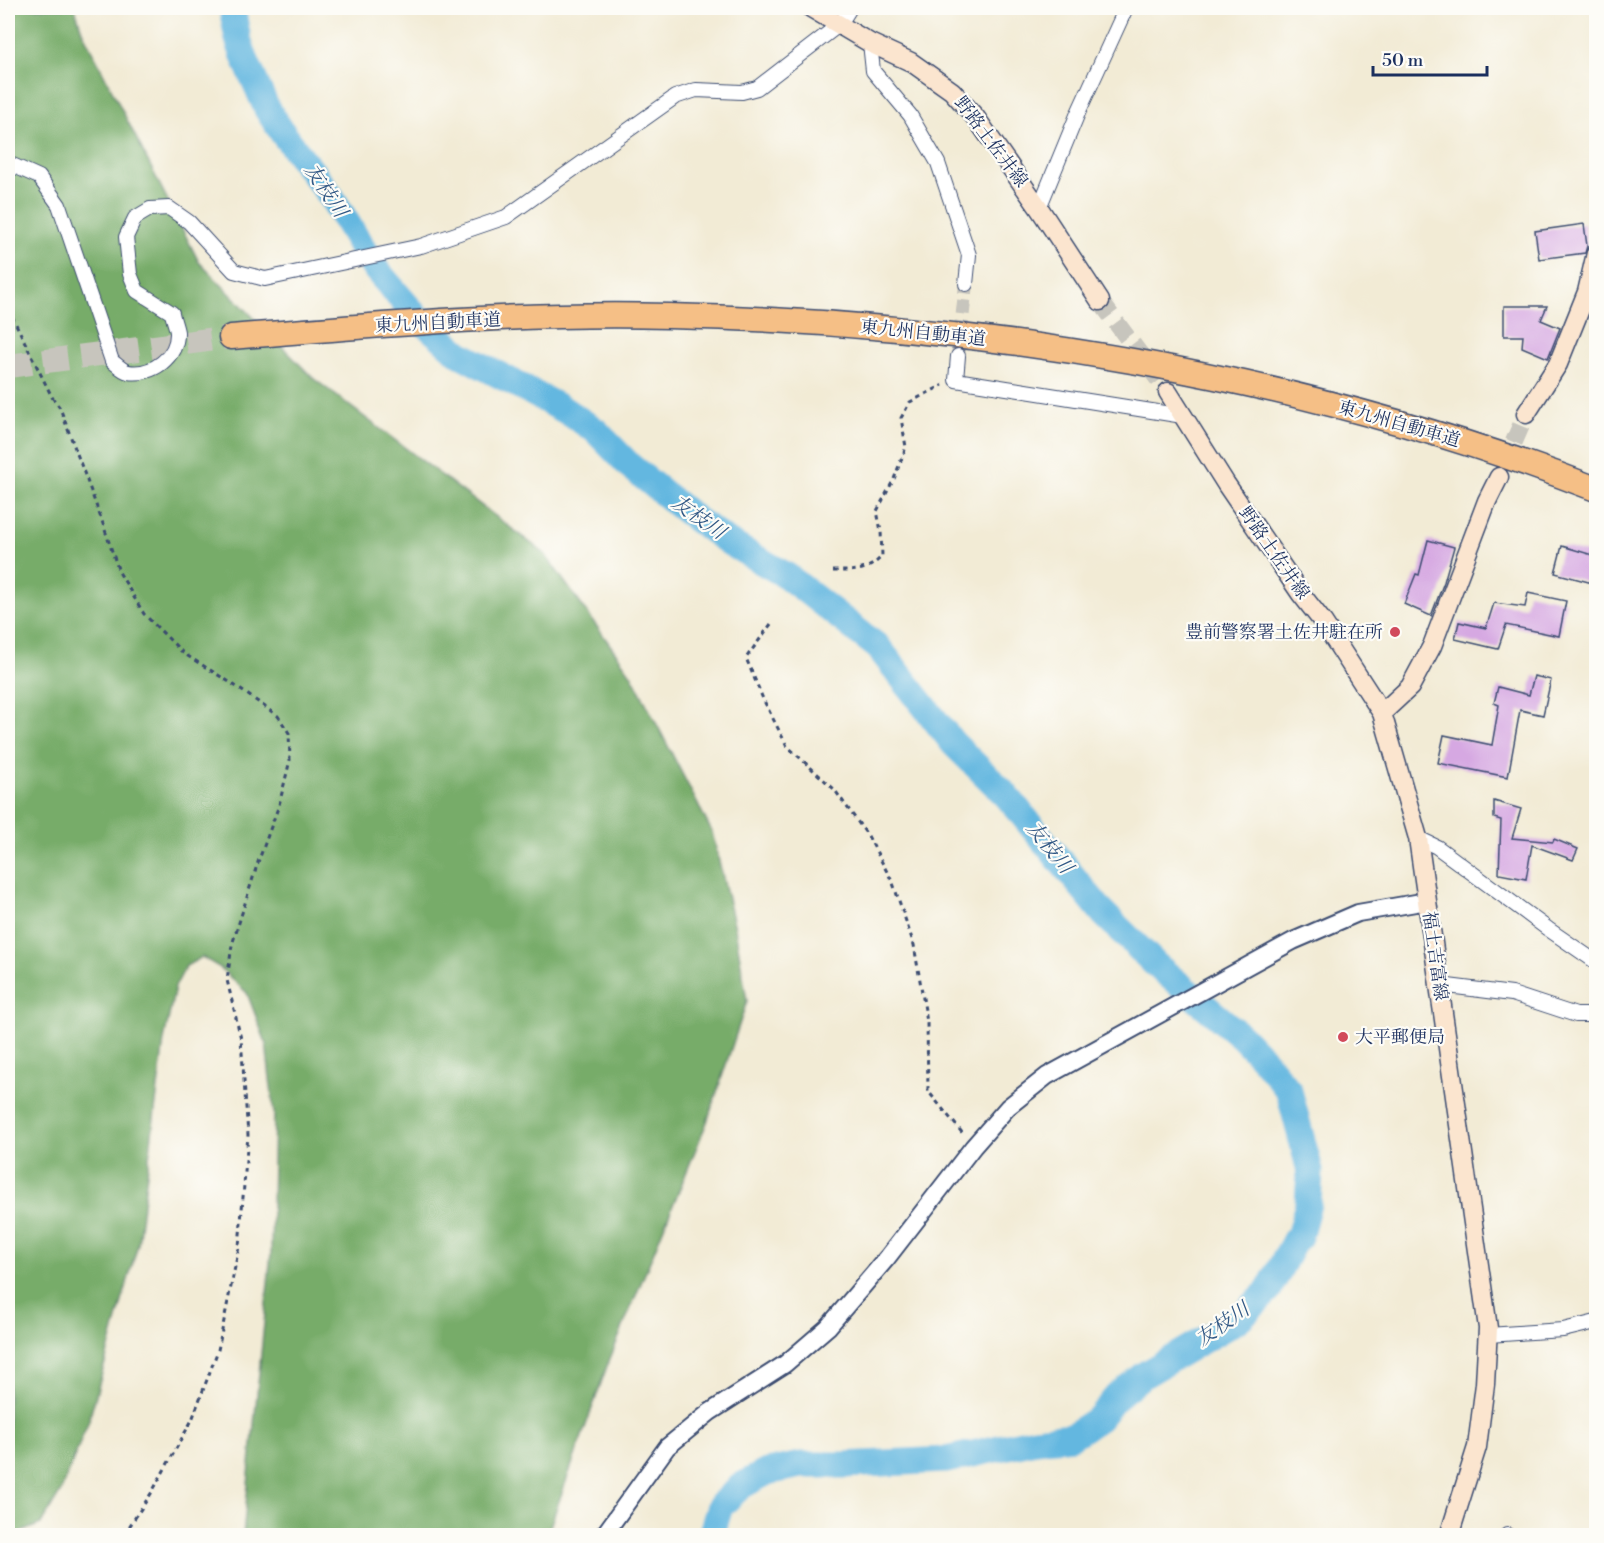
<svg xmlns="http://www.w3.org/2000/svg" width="1604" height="1543" viewBox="0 0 1604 1543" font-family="'Libre Bodoni','Noto Serif JP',serif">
<rect width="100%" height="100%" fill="#fdfcf7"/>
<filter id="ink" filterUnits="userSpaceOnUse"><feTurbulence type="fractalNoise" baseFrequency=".0167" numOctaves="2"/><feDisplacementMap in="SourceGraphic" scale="12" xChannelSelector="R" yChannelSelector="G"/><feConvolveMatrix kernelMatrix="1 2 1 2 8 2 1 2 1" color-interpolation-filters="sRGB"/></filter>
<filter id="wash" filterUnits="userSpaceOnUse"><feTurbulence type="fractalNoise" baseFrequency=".008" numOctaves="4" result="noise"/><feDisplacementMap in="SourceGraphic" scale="24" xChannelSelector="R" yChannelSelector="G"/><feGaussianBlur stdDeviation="1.35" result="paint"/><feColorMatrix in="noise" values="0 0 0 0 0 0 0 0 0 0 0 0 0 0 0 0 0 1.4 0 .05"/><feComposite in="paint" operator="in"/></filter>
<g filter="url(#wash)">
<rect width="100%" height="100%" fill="#f2ebd5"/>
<!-- forest -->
<path fill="#77ac69" stroke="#496e64" stroke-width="1.5" d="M8,8H75L82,31L199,262L313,378L544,553L631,674L712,832L735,928L747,1001L707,1122L607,1366L547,1535H243L271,1253L274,1114L266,1043L247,993L219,967L202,957L186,966L175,987L164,1040L138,1244L89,1420L60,1493L41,1524L14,1535H8Z"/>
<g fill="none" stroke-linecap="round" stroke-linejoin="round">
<!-- river -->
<path stroke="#64b7e0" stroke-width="27" d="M232,8L238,39L245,59L267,109L284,135L332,198L373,266L416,316L460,354L566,411L595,430L630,466L694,518L730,543L787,576L878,647L953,743L1006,795L1103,913L1155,964L1242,1037L1265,1061L1289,1091L1310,1171L1308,1204L1299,1237L1295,1240L1268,1291L1239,1319L1142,1376L1117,1396L1099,1418L1072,1436L1035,1440L946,1460L843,1465H801L767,1472L741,1486L720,1506L711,1536"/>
</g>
<g id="blocks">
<!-- building -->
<path fill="#d6a8e2" d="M1584,224L1587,246L1585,253L1539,259L1535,231Z
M1504,306H1547L1541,320L1560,328L1548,358L1522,347L1523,336H1504Z
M1428,540L1454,547L1444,582L1431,616L1404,604L1416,574L1419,575Z
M1562,546L1596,556V584L1555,573Z
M1528,593L1566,601L1559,636L1506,625L1498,649L1455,639L1459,622L1486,628L1494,603L1525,607Z
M1534,676L1551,680L1543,715L1520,710L1508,777L1438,763L1444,735L1492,745L1499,705L1494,703L1498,687L1529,695Z
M1494,801L1521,809L1512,838L1553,842L1554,839L1578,849L1573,860L1532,845L1526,879L1499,874L1501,820L1494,818Z"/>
</g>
</g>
<g filter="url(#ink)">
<use href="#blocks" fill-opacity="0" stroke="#3b4b70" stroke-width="1.5"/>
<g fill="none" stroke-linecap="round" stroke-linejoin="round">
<!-- minor-tunnel -->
<path stroke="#c7c5bd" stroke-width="14" stroke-dasharray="14 7" stroke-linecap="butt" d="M958,356L966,284"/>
<!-- secondary-tunnel -->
<path stroke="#c7c5bd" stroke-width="18" stroke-dasharray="18 9" stroke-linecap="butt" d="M1100,301L1168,392
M1503,467L1526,414"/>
<!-- motorway-tunnel -->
<path stroke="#c7c5bd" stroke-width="24" stroke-dasharray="24 12" stroke-linecap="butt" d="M8,366L231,337"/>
<defs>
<path id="minor" d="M870,43L873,71L910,115L938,163L969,255L966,284
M8,163L39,177L59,205L112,361C116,364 123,371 128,372C152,376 178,357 177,332C176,326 173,319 172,313L137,291L130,274L126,237L135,218L150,209L169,208L189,222L234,271L265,279L421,246L506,217L675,97L696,90L742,92L757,88L840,24L850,8
M1039,208L1078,113L1126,8
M958,356L956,380L1183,416
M1418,838L1437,847L1548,929L1596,962
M1440,985L1512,994L1576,1015H1592L1596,1013
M1488,1335L1563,1330L1596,1322
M1507,1536V1535"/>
<path id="tertiary" d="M603,1536L667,1447L710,1412L785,1364L828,1327L887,1258L973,1147L1008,1107L1047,1076L1293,941L1358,913L1427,901"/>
<path id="secondary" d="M811,8L870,43L911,62L952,91L976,118L1039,208L1100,301
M1168,392L1226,484L1301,594L1323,622L1382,713
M1526,414L1558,364L1587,292L1596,253
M1449,1536L1477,1447L1485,1384L1488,1328L1418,838L1382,713L1410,687L1432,646L1487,501L1499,477"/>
<path id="motorway" d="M231,337C376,325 523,312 669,316C984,323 1302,375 1596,489"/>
</defs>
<!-- minor casing -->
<use href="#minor" stroke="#3b4b70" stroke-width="16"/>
<!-- tertiary casing -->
<use href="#tertiary" stroke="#3b4b70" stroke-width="20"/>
<!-- secondary casing -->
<use href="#secondary" stroke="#3b4b70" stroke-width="21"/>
<!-- motorway casing -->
<use href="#motorway" stroke="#3b4b70" stroke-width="27"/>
<!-- path -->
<path stroke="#3b4b70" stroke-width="3" stroke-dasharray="4.5 4.5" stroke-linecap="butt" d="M8,308L52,397L60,408L102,521L119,572L144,614L183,653L231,683L278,716L289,733L290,760L279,805L257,865L232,945L227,980L241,1039L248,1135L239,1247L218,1350L192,1420L152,1492L123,1536
M833,571C853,571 868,572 882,556L881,531L877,511L894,479L906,447L901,418L910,402L943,385
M771,624L746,658L763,699L787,746L834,789L868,836L893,883L914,945L927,1022L928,1091L964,1135"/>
<!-- minor -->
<use href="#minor" stroke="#fff" stroke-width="14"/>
<!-- tertiary -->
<use href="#tertiary" stroke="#fff" stroke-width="16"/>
<!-- secondary -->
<use href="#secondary" stroke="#fbe5cf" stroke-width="18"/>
<!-- motorway -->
<use href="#motorway" stroke="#f5bf86" stroke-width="24"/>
</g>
</g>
<!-- markers -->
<g fill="#d1495b" stroke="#fdfcf7" stroke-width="2">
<circle cx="1395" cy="632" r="6"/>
<circle cx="1343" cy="1037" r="6"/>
</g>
<g text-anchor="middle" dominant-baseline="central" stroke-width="4.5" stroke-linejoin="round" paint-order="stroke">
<!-- street labels -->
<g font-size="18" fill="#1b2f5e" stroke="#fdfcf7">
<text transform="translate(991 142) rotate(53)">野路土佐井線</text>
<text transform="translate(438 323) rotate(-3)">東九州自動車道</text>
<text transform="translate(923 333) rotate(6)">東九州自動車道</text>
<text transform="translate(1399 424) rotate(16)">東九州自動車道</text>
<text transform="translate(1274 553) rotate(55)">野路土佐井線</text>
<text transform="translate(1435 956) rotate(82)">福土吉富線</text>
</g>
<!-- poi labels -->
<g font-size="18" fill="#1b2f5e" stroke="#fdfcf7" text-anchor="end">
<text x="1383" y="632">豊前警察署土佐井駐在所</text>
<text x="1355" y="1037" text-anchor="start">大平郵便局</text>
</g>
<!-- water labels -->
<g font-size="20" font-style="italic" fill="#315885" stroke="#fdfcf7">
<text transform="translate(325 191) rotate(56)">友枝川</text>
<text transform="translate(698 518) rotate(35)">友枝川</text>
<text transform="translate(1049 848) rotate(51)">友枝川</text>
<text transform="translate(1223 1325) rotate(-35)">友枝川</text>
</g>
</g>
<!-- margin -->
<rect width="1604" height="1543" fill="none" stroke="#fdfcf7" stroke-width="30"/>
<!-- scale -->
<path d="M1373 66v9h114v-9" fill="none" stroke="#1b2f5e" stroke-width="3"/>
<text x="1382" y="66" font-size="18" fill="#1b2f5e" stroke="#fdfcf7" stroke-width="4.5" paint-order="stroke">50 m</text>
</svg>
